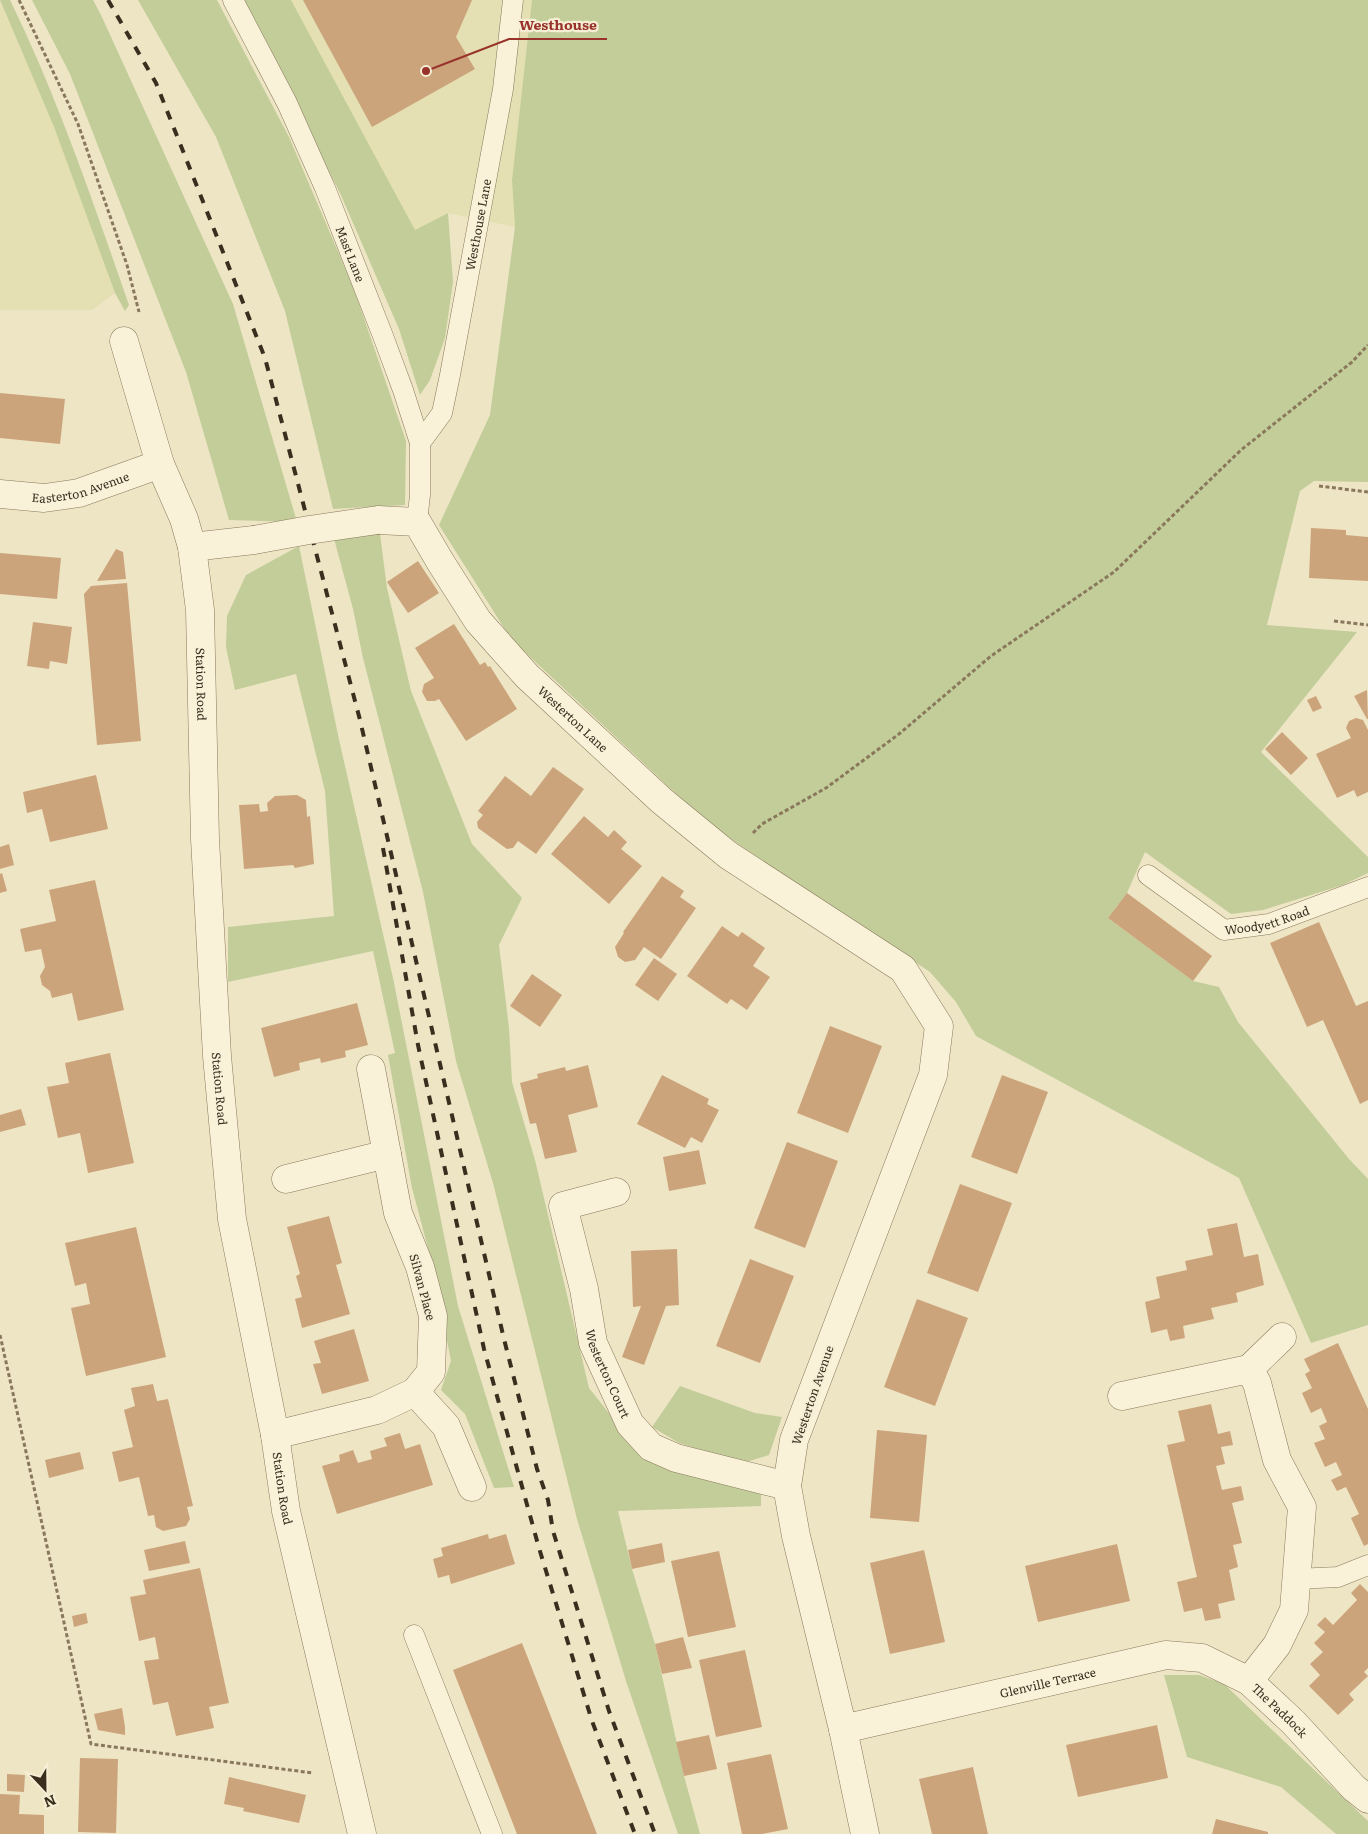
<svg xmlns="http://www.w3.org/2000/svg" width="1368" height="1834" viewBox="0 0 1368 1834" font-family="Literata,serif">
<rect width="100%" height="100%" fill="#eee5c5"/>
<!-- farmland -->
<path fill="#e4e0b3" d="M291,0H532L512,180L515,227L448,213L415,230Z
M0,1L54,127L115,293L92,310H0Z"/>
<!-- green -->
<path fill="#c2cd99" d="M0,0H10C58,98 93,202 129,305L125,311L115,293L54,127Z
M32,0H93L101,15L233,304L297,522L229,520L186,372L70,74Z
M138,0H217L289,137L354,289L406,441L405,505L333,509L285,311L216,137Z
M242,0H291L415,230L448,213L453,282L445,338L430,380L420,395L399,329L340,193Z
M532,0H1368V482L1314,481L1300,491L1267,625L1357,632L1261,752L1368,857V873L1343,885L1263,910L1231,914L1145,852L1127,893L1108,918L1193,981L1219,987L1238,1022L1349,1159L1368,1179V1325L1311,1343L1239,1178L976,1036L956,1002L930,972L768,865L702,818L511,639L439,525L490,415L515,227L512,180Z
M380,534L387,588L411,691L472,844L522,898L499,945L509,1028L512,1082L535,1160L589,1388L627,1436L761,1489V1506L618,1511L632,1569L655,1644L684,1776L700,1834H678L626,1681L577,1519L493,1183L456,1061L423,892L363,658L353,609L333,535Z
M299,546L338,735L393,978L458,1306L514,1487L494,1488L465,1414L441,1390L451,1361L432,1263L412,1188L388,1055L395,1053L373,951L228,982V927L334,916L325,791L296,674L235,690L226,647L227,616L246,575Z
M680,1386L755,1413L782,1417L769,1455L743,1463L679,1443L652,1427Z
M1164,1675H1199L1224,1684L1368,1821V1834H1336L1281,1787L1187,1757Z"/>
<!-- building -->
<path fill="#cca47b" d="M303,0H472L456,37L475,69L372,127Z
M0,393L65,399L60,444L0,438Z
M1311,528L1346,530V535L1368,537V581L1309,578Z
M116,549L123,552L126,579L97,581Z
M0,553L61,558L57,599L0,594Z
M418,561L439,593L408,613L387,582Z
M127,583L141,741L97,745L84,594L91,586Z
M33,622L72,627L67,664L50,661L49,669L27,666Z
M454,624L480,665L485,662L488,667L490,666L517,709L466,741L439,699L435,701H427L422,692L424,684L434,678L415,648Z
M1367,690L1368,719H1367L1354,696Z
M1316,696L1322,708L1313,712L1307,700Z
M1356,718L1363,720L1368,730V792L1357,797L1354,790L1337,798L1316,754L1351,738L1346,728L1349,721Z
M1282,732L1308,758L1291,775L1265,749Z
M553,767L584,789L536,854L518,841L513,848L507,849L478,828L477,822L483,815L478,811L505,776L531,796Z
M96,775L108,829L50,842L42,809L27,813L23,792Z
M297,795L306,800L307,817L310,816L314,864L295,868L293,865L244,869L239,805L259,804L260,812L268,811L267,803L275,796Z
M584,816L608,837L614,830L627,842L621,849L642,866L609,904L551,854Z
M9,844L14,865L0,869V847Z
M2,873L7,891L0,893V874Z
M662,876L684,891L680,897L696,908L661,959L644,947L635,960L625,962L618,957L615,947L624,933L623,932Z
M95,880L124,1010L78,1021L72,993L52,998L50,991L42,985L40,976L45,967L41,949L25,952L20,929L56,921L49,890Z
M1127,893L1212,956L1193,981L1108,918Z
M1319,922L1356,1006L1368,1001V1100L1360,1104L1323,1020L1307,1027L1270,943Z
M722,926L738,937L742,932L765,948L753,966L770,977L747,1010L731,999L727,1004L687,976Z
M654,958L677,974L658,1001L635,985Z
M532,974L562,995L540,1027L510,1006Z
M357,1003L368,1045L345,1051L346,1057L321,1063L320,1058L299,1063L300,1070L274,1077L261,1028Z
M830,1026L882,1046L848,1133L797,1113Z
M110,1053L134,1163L88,1173L80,1133L58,1138L47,1087L69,1083L65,1063Z
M588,1065L598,1107L568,1115L577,1152L545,1159L536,1123L530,1124L520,1083L538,1078L537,1074L565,1067L566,1071Z
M662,1075L709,1099L707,1104L719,1110L702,1143L691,1137L685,1148L637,1124Z
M1002,1075L1048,1092L1017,1174L971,1157Z
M21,1109L26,1125L0,1132V1115Z
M787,1142L838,1161L805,1248L754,1228Z
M699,1150L706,1184L669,1191L663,1157Z
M960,1184L1012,1203L978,1292L927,1273Z
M329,1216L342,1263L336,1265L350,1314L302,1328L295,1299L302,1297L296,1276L300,1274L287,1227Z
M1237,1223L1244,1257L1258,1254L1264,1285L1236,1293L1238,1302L1211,1308L1214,1319L1183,1326L1185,1338L1170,1341L1167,1329L1151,1333L1145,1302L1160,1298L1156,1277L1187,1270L1185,1261L1213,1255L1207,1229Z
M136,1227L166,1357L86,1376L71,1308L90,1304L86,1283L75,1286L65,1243Z
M677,1249L679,1305L666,1306L644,1365L622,1357L641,1306L633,1307L631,1251Z
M750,1259L794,1276L760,1363L716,1346Z
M917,1299L968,1318L935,1406L884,1387Z
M354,1329L369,1381L322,1394L313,1364L321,1363L314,1341Z
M1338,1343L1368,1409V1544L1364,1546L1351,1518L1359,1514L1346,1487L1337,1491L1331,1480L1342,1475L1336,1462L1325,1467L1314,1443L1325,1439L1319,1426L1327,1422L1321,1408L1311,1413L1302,1393L1312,1388L1305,1374L1310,1371L1304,1359Z
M153,1384L157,1401L168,1399L193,1506L187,1507L190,1519L186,1526L163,1531L156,1527L154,1515L148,1516L139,1477L119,1482L112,1452L133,1447L124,1410L135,1406L131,1388Z
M1211,1404L1218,1434L1230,1431L1233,1445L1221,1447L1225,1464L1216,1466L1222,1490L1241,1486L1244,1500L1232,1503L1242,1543L1233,1545L1238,1567L1229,1570L1235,1600L1218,1604L1221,1618L1205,1621L1202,1608L1184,1612L1177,1582L1197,1577L1167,1445L1185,1441L1178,1411Z
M877,1430L927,1435L919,1522L870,1518Z
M400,1433L405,1449L420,1444L433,1485L337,1514L322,1466L340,1461L339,1455L353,1450L358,1463L372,1459L370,1451L387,1446L384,1438Z
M80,1452L84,1469L49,1478L45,1460Z
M488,1534L489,1539L506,1534L515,1564L451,1584L449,1575L438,1578L433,1559L443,1556L441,1548Z
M185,1541L190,1563L149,1571L144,1550Z
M662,1543L665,1562L632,1569L628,1550Z
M1117,1544L1130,1601L1038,1622L1025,1566Z
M924,1550L945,1642L890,1654L870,1563Z
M719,1551L736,1627L688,1637L671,1561Z
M200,1568L229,1703L209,1707L214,1728L176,1736L168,1702L153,1705L144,1661L159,1659L155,1637L139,1641L130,1597L146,1594L143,1580Z
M1360,1584L1368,1592V1668L1364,1672L1368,1676L1349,1694L1354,1700L1338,1715L1309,1686L1320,1675L1310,1664L1323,1652L1314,1643L1325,1632L1317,1625L1325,1617L1333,1625L1357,1600L1351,1593Z
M86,1613L88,1623L74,1627L72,1616Z
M683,1637L692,1668L662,1674L655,1644Z
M522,1643L597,1834H517L453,1670Z
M745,1650L762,1727L716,1737L699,1660Z
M122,1708L125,1727V1735L98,1730L94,1714Z
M1157,1725L1168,1778L1078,1797L1066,1745Z
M709,1735L717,1769L684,1776L676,1742Z
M771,1754L788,1829L762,1834H742L727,1763Z
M80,1758L118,1759L116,1833L78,1832Z
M973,1767L988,1834H932L919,1779Z
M7,1774L25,1775L24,1792L7,1791Z
M229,1777L306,1795L299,1823L243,1811L244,1808L224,1804Z
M0,1794L20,1795L19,1814L44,1815V1834H0Z
M1216,1819L1268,1832V1834H1212Z"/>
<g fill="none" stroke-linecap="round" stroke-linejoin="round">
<defs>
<g id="lane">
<path id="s1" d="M233,0L287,103L325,188L383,336L403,390L420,443V495L417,522"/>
<path id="s2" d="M420,443L442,413L450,375L503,89L513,0"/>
<path id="s3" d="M1148,875L1224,930L1269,924L1368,887"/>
<path d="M1296,1579L1338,1577L1368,1565"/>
<path d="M414,1635L492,1834"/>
</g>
<g id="street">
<path id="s4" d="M124,341L160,464L184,519L192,547L200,610L205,839L217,1056L232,1219L275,1435L286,1511L362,1834"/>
<path id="s5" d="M0,494L44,498L79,493L160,464"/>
<path id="s6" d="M378,520L417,522L441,563L478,621L527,676L662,801L728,855L903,969L939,1026L933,1075L794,1440L787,1486L796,1536L843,1729L865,1834"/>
<path d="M192,547L254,540"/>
<path d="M286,1179L387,1154"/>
<path id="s7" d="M616,1192L563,1206L584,1289L593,1343L630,1424L651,1447L676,1458L787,1486"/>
<path d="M1249,1369L1282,1337"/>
<path d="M415,1392L446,1426L472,1487"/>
<path id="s8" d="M1122,1396L1249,1369L1257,1383L1277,1460L1302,1507L1294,1610L1277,1645L1249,1681L1293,1722L1354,1788L1368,1799"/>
<path d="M275,1435L377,1410L415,1392L431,1372L433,1316L420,1267L398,1213L371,1069"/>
<path id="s9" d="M843,1729L1166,1655L1202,1658L1249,1681"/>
</g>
</defs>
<!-- lane casing -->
<use href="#lane" stroke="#89785b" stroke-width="21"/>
<!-- street casing -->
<use href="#street" stroke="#89785b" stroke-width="29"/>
<!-- path -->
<path stroke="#89785b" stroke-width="3" stroke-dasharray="4 2.5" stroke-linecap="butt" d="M19,0L78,124L127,265L139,312
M1319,486L1368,492
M1334,621L1368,625
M753,833L762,824L826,788L899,734L991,656L1114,572L1241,450L1352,362L1368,345
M0,1335L91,1744L313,1773"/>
<!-- lane -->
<use href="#lane" stroke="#f9f2d9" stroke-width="20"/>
<!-- street -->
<use href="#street" stroke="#f9f2d9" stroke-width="28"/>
<!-- rail -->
<path stroke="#3a2e1f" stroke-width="4" stroke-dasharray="9 9" stroke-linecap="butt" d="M108,0L156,83L265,358L360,720L504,1339L537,1469L548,1500L553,1531L609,1711L655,1834
M383,848L418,1045L484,1349L539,1548L592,1721L635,1834"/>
<defs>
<path id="street-bridge" d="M254,540L309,530L378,520"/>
</defs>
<!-- street-bridge casing -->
<use href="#street-bridge" stroke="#89785b" stroke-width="29" stroke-linecap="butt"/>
<!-- street-bridge -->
<use href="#street-bridge" stroke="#f9f2d9" stroke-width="28"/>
</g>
<g text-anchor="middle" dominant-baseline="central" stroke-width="4.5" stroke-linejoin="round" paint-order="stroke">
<!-- street labels -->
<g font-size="12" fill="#3a2e1f" stroke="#f6efd5">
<text stroke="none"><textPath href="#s2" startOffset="229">Westhouse Lane</textPath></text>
<text stroke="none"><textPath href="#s1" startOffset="280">Mast Lane</textPath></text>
<text stroke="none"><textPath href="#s5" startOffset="82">Easterton Avenue</textPath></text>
<text stroke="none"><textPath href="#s4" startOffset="355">Station Road</textPath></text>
<text stroke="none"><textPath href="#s6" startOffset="292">Westerton Lane</textPath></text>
<text stroke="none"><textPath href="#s3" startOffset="138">Woodyett Road</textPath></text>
<text stroke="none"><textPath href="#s4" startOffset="760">Station Road</textPath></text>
<text transform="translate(423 1287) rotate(75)">Silvan Place</text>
<text stroke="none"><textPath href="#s7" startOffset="229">Westerton Court</textPath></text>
<text transform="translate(812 1395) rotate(-71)">Westerton Avenue</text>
<text stroke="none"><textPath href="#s4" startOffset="1165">Station Road</textPath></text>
<text stroke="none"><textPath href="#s9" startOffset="210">Glenville Terrace</textPath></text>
<text stroke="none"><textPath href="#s8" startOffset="509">The Paddock</textPath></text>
</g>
</g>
<!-- callouts -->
<path fill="none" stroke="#98332b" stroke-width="2" d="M426 71L509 39H607"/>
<circle fill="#98332b" stroke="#f6efd5" stroke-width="2" cx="426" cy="71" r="5"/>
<g font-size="14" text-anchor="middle" font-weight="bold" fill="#98332b" stroke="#f6efd5" stroke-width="4.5" stroke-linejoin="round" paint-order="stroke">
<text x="558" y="30">Westhouse</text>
</g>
<!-- north arrow -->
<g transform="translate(45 1789) rotate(158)" stroke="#f6efd5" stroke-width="4" paint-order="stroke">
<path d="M0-4L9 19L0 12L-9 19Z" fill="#3a2e1f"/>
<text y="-8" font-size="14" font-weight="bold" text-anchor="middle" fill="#3a2e1f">N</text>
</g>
</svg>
